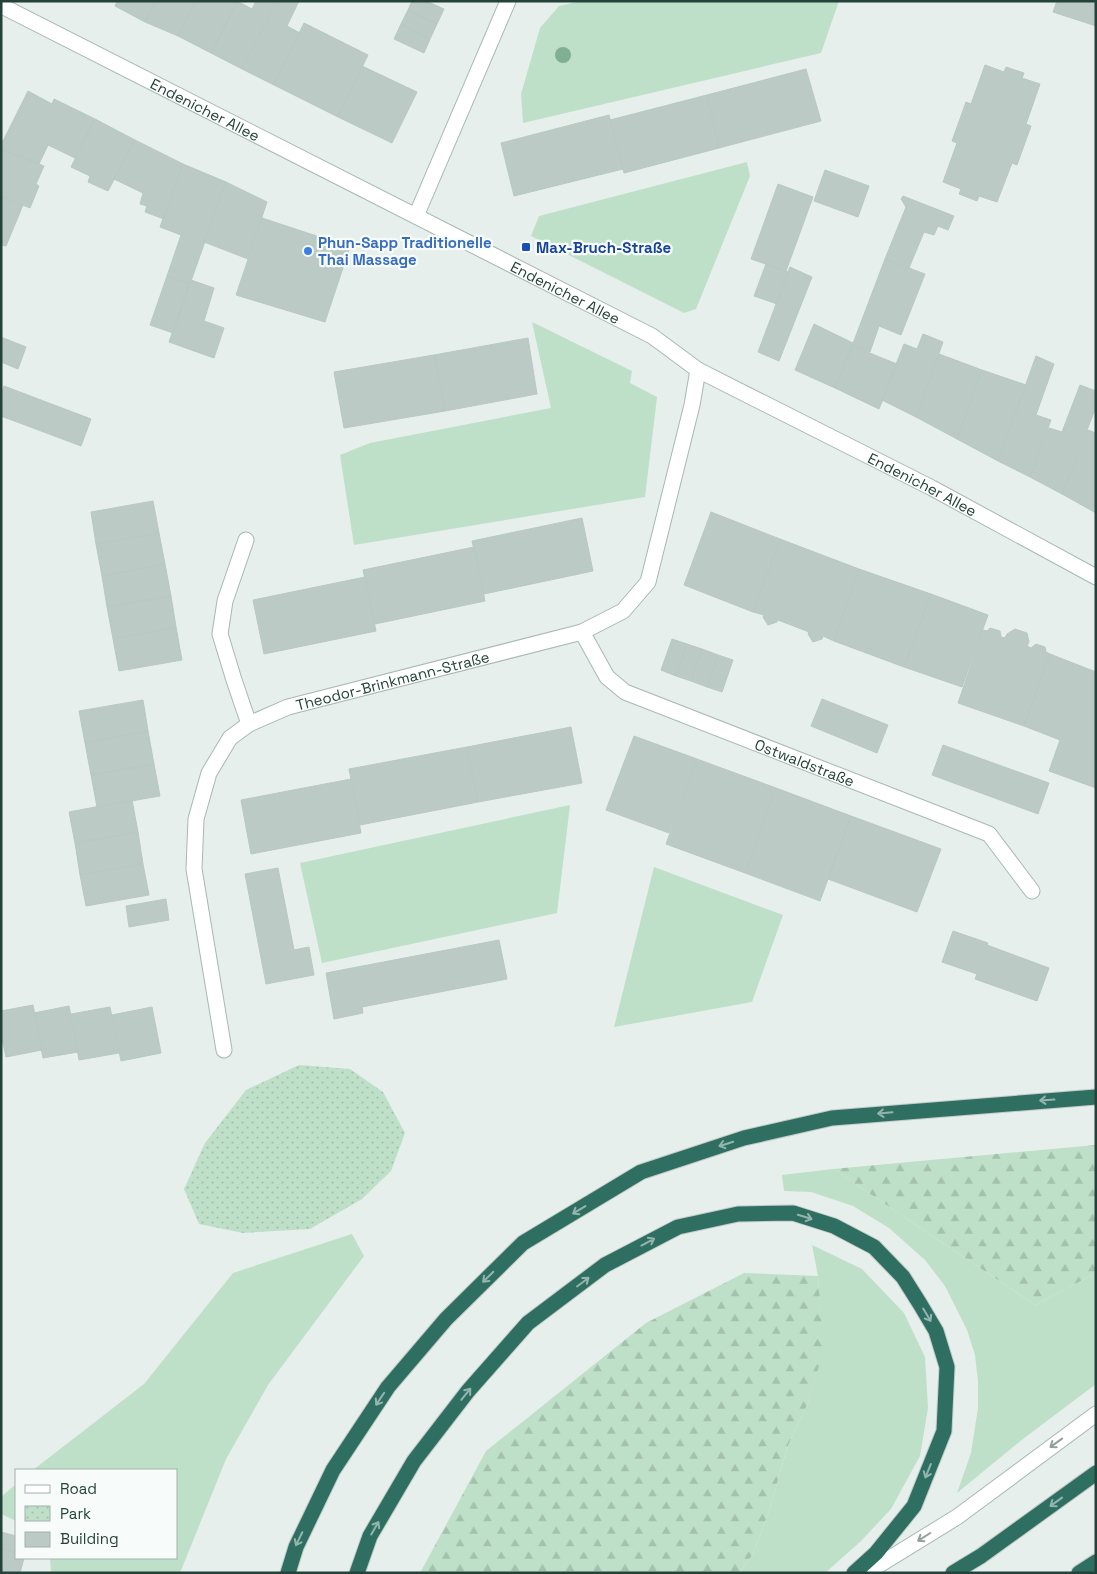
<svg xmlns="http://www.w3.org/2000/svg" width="1097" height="1574" viewBox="0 0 1097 1574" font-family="'Space Grotesk',sans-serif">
<defs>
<pattern id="forest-firs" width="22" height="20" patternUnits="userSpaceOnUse" patternTransform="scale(1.25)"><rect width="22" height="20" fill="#bfe0c8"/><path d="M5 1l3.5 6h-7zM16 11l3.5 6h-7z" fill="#a4c1ad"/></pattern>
<pattern id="park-dots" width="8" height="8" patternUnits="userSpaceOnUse" patternTransform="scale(1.25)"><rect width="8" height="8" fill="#bfe0c8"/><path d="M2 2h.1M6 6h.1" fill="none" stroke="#a4c1ad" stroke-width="1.8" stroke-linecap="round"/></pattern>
</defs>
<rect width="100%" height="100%" fill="#e6efeb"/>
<!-- grass -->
<path fill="#bfe0c8" d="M581,1H839L821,53L523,123L521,94L540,28L559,6Z
M747,162L750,176L696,309L684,313L531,236L539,216Z
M532,322L632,371L630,383L657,397L645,497L354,545L340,455L370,443L551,408Z
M570,805L557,913L322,963L300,863Z
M654,867L783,915L752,1002L614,1027Z
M833,1169L1035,1305L1096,1273V1384L1023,1439L957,1493L971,1453L978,1408V1381L975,1355L967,1330L945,1286L925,1260L889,1228L853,1206L811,1192L784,1191L782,1175Z
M352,1234L364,1256L268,1385L226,1459L180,1573H51L50,1558H176V1470H33L144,1384L233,1273Z
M812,1245L862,1269L904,1313L925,1357L928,1408L920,1456L891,1509L860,1542L825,1573H739L753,1554L769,1511L787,1448L808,1403L823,1349L818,1276Z
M16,1484V1521L1,1514V1497Z"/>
<!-- forest -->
<path fill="url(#forest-firs)" d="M1096,1145V1273L1035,1305L833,1169Z
M744,1273L818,1276L824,1349L808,1403L787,1448L769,1511L753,1554L739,1573H420L486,1451L646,1323Z"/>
<!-- park -->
<path fill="url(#park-dots)" d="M299,1065L350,1069L383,1092L405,1133L391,1171L362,1199L310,1229L243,1233L199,1224L184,1189L205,1143L246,1090Z"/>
<!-- building -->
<path fill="#bbcac4" stroke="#b8c9c2" d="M117,1H156L145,22L115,6Z
M156,1H196L178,36L145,22Z
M196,1H237L211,53L178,36Z
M237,1L252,9L256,1H277L242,69L211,53Z
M277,1H299L287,26L300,33L274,85L242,69Z
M412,1H426L444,9L437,24L408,10Z
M1057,1H1096V26L1053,12Z
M408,10L437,24L430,39L401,24Z
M304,23L368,55L338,117L274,85Z
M401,24L430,39L424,53L394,39Z
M985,65L1004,72L1006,67L1024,73L1022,78L1040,84L1026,124L1031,126L1017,165L1012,163L997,202L979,196L977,201L959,194L961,189L943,182L957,143L952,141L966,102L971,104Z
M362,66L417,92L392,143L338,117Z
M806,69L821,121L719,148L707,95Z
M28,91L52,104L54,99L95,119L75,158L48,145L39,164L1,149V145Z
M707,95L719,148L624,173L610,120Z
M609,115L623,169L514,196L501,143Z
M95,119L135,140L108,191L88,182L90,176L71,167Z
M135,140L183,164L164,219L145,212L147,206L140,204L143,193L114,179Z
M1,149L44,166L36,184L39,186L30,208L1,196Z
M183,164L226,182L190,284L167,276L181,235L160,227Z
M825,170L869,186L858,217L814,201Z
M226,182L267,202L248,259L204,242Z
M778,184L813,197L786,271L751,259Z
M1,196L23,205L6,246L1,245Z
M903,196L954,216L948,230L938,226L934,235L924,232L909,268L885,259L906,207L901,199Z
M262,218L350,247L325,322L236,295Z
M885,259L925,274L901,335L879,326L870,352L852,346Z
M766,264L788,272L777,304L754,296Z
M790,267L812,277L779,361L758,352Z
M167,276L190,284L173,333L150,325Z
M191,280L214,288L204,321L224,328L214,358L169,342Z
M814,324L853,343L835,388L795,370Z
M923,334L943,342L916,417L882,400L904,344L917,349Z
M1,337L26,347L18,369L1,362Z
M528,338L537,394L445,411L434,355Z
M852,346L897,364L879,409L835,388Z
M939,354L982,370L957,439L916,417Z
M434,355L445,411L344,428L334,372Z
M1036,356L1054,364L1036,415L1051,420L1030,477L998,461Z
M982,370L1026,385L998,461L957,439Z
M1080,385L1096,391V407L1062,494L1030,477L1049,428L1062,432Z
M4,386L91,419L81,446L1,416V395Z
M1088,430L1096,433V513L1062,494Z
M153,501L159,533L96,544L91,512Z
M711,512L780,539L753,612L684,585Z
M582,518L593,571L484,594L472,541Z
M159,533L165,564L102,576L96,544Z
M780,539L859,569L834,641L823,636L822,639L813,642L808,634L809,632L778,620L777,622L768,625L763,617L764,615L753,612Z
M474,547L485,601L375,624L363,570Z
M165,564L171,596L107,607L102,576Z
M859,569L931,594L904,667L834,641Z
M365,577L376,631L264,654L253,600Z
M931,594L988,615L962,687L904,667Z
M171,596L176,627L113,639L107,607Z
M176,627L182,660L119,671L113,639Z
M990,628L1000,631L1001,637L1005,638L1007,634L1015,629L1027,633L1029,642L1027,646L1031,648L1036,644L1045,647L1046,652L1050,654L1024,726L958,703L983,630L987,631Z
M672,639L687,644L676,676L661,670Z
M687,644L702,649L691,681L676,676Z
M702,649L718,655L707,687L691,681Z
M1050,654L1096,672V788L1049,771L1060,740L1024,726Z
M718,655L733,660L722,692L707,687Z
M822,699L888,725L877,753L811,726Z
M143,700L148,731L85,743L79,711Z
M571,727L582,783L478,802L467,747Z
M148,731L154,764L91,775L85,743Z
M634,736L697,759L669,833L606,810Z
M943,745L1049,783L1038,814L932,775Z
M467,747L478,802L360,825L349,769Z
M697,759L776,788L745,873L666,844Z
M154,764L160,796L97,807L91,775Z
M351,779L361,833L251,854L241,800Z
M776,788L851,816L820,901L745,873Z
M132,800L138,832L75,843L69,812Z
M851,816L941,849L917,912L828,879Z
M138,832L143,864L80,875L75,843Z
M143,864L149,895L86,906L80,875Z
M278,868L294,950L309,947L314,975L266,984L245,874Z
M166,899L169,920L129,927L126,906Z
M953,931L988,943L987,945L1049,968L1037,1001L975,979L977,974L942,962Z
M499,940L507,979L362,1007L363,1013L334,1019L326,973Z
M33,1005L42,1050L6,1057L1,1034V1011Z
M69,1006L78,1052L43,1058L34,1013Z
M110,1007L119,1053L79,1060L71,1014Z
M152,1007L161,1053L121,1061L112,1015Z
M1,1532L16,1536V1553L1,1548Z
M1,1548L16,1553V1558H24L20,1573H1Z"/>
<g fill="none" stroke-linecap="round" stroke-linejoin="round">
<defs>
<path id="lane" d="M246,540L225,601L220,634L234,680L249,724
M866,1573L957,1517L1096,1414"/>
<g id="street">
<path id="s1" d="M2,6L652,336L698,370L932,488L1096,577"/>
<path d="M416,216L508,1"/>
<path id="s2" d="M582,632L607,677L625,692L989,834L1032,891"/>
<path id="s3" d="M224,1050L194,869L196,819L209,773L230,738L249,724L288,707L582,632L623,611L648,582L692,405L698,370"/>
</g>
<path id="highway" d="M288,1573L296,1547L333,1470L388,1387L446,1319L523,1243L641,1172L744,1138L832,1118L1096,1097
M357,1573L370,1536L414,1461L468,1391L528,1323L605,1265L678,1227L738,1214L793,1213L834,1226L874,1247L903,1277L920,1304L936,1331L947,1367L944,1431L914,1506L876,1553L854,1573
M953,1573L981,1556L1096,1473
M1079,1573L1096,1562"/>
</defs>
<!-- lane casing -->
<use href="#lane" stroke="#a8b8b2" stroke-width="17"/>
<!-- street casing -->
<use href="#street" stroke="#a8b8b2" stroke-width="17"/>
<!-- highway casing -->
<use href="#highway" stroke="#c2cac8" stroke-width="17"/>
<!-- lane -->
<use href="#lane" stroke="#fff" stroke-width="15"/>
<!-- street -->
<use href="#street" stroke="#fff" stroke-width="15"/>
<!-- highway -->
<use href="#highway" stroke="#2f6f62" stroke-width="15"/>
</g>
<!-- trees -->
<circle fill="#80af93" cx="563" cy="55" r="8"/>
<!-- one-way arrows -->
<defs><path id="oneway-shaft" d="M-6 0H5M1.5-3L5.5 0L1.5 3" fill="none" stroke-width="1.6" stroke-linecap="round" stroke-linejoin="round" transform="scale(1.25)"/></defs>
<g stroke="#93b5ae">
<use href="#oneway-shaft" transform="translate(1047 1100) rotate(176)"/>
<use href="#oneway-shaft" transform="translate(885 1113) rotate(175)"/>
<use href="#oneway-shaft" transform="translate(726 1144) rotate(162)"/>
<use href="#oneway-shaft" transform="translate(579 1210) rotate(149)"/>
<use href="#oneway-shaft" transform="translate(805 1217) rotate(17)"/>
<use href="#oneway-shaft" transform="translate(648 1242) rotate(-28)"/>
<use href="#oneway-shaft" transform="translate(488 1277) rotate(135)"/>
<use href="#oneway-shaft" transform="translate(583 1282) rotate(-37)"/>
<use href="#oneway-shaft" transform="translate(927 1315) rotate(59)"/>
<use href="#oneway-shaft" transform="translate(466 1394) rotate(-51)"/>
<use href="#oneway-shaft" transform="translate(380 1399) rotate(124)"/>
<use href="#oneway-shaft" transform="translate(928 1471) rotate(112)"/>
<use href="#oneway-shaft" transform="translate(1056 1502) rotate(144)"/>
<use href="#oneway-shaft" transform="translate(375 1528) rotate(-60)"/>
<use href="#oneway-shaft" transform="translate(299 1539) rotate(116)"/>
</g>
<g stroke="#92a09c">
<use href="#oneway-shaft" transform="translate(1056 1443) rotate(144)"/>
<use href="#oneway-shaft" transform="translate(924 1537) rotate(148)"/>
</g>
<!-- markers -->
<rect fill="#1a4fb4" stroke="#f7fbf9" stroke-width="2" x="521" y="242" width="10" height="10" rx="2.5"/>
<circle fill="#3f7fe0" stroke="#f7fbf9" stroke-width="2" cx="308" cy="251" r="5"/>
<g text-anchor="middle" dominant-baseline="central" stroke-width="4.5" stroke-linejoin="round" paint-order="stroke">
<!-- street labels -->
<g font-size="15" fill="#24423a" stroke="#f7fbf9">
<text stroke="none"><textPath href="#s1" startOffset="228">Endenicher Allee</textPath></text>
<text stroke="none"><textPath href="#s1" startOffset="632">Endenicher Allee</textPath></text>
<text stroke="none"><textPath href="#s1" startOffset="1038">Endenicher Allee</textPath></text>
<text stroke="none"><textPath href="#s3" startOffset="496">Theodor-Brinkmann-Straße</textPath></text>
<text stroke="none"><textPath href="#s2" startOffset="268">Ostwaldstraße</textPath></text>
</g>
<!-- shop labels -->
<g font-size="15" font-weight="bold" fill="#366cbe" stroke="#f7fbf9" text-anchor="start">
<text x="318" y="242">Phun-Sapp Traditionelle<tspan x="318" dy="17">Thai Massage</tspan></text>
</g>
<!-- transit labels -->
<g font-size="15" font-weight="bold" fill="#164399" stroke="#f7fbf9" text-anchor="start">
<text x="536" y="247">Max-Bruch-Straße</text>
</g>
</g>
<!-- border -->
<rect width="1097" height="1574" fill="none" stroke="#24423a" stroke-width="5"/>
<!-- legend -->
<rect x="15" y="1469" width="162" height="90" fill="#f7fbf9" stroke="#a3b1ad"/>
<rect x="25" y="1485" width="25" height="8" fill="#ffffff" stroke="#a3b1ad"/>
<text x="60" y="1494" font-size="15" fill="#24423a">Road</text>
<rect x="25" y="1506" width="25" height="15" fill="url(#park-dots)" stroke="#a3b1ad"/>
<text x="60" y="1519" font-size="15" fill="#24423a">Park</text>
<rect x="25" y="1532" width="25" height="15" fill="#bbcac4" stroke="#a3b1ad"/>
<text x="60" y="1544" font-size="15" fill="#24423a">Building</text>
</svg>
